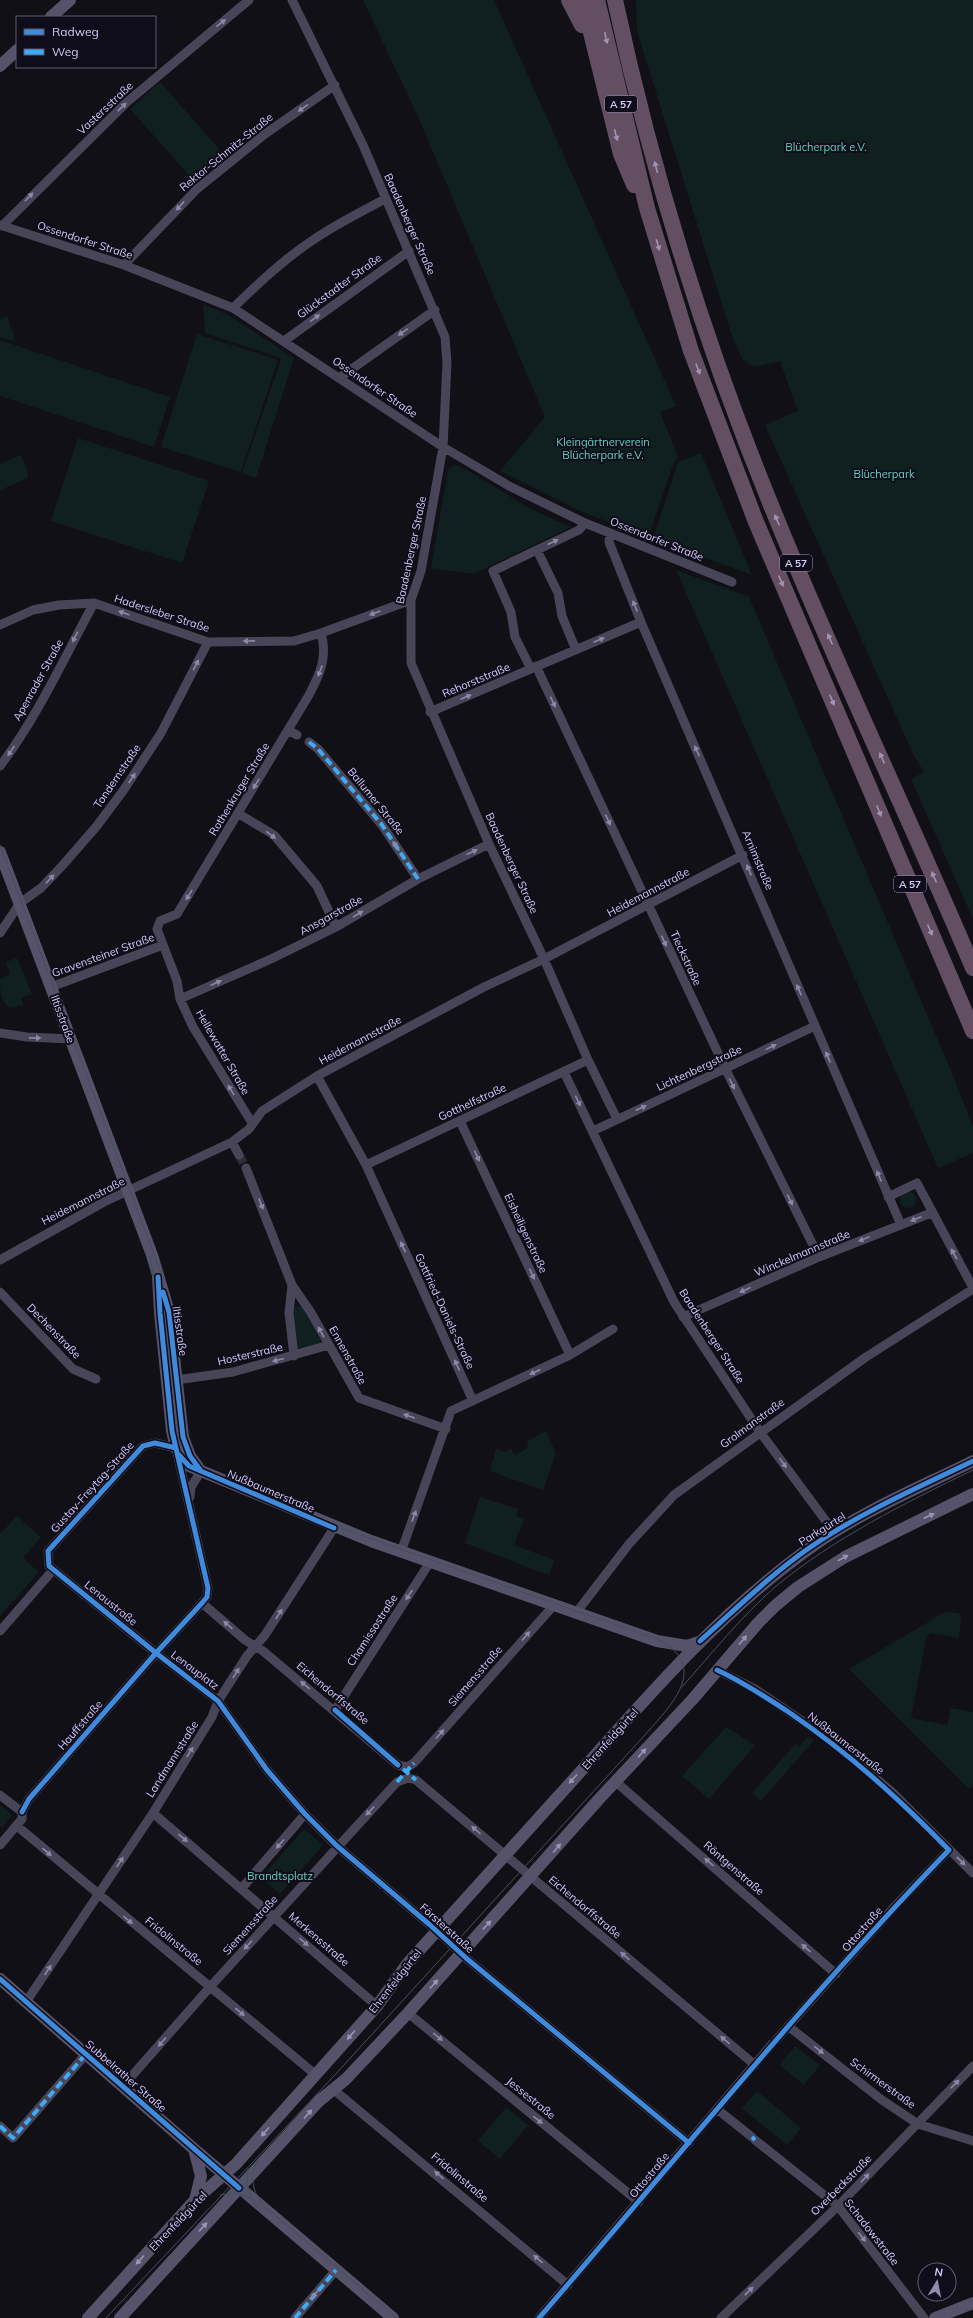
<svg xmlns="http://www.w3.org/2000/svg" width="973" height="2318" viewBox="0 0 973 2318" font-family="Mulish,sans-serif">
<rect width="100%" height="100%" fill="#111017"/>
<!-- green -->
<path fill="#102021" d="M363,0H494L676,406L660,412L678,457L673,465L648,537L580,511L500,471L545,417L420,121Z
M636,0H973V919L911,779L924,772L914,756L765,425L798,411L780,361C743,371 746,367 731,333L637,31Z
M160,82L226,157L195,182L130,109Z
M203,304L230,316L294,358L256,478L242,473L281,360L278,357L205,333Z
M7,316L16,342L0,337V319Z
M197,334L278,360L241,472L161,447Z
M0,340L170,397L154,447L0,396Z
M78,438L209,481L182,563L51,521Z
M701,453L752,575L653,539L678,462Z
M21,455L27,470L28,478L0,490V464Z
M454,465L463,468L531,509L571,527L473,574L431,568L448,470Z
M676,570L749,597L954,1078L973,1127V1153L938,1168Z
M17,958L32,994L21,998L23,1005L10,1008C0,1000 0,991 0,979L10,974L6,962Z
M900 1200a8 8 0 1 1 16 0a8 8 0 1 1-16 0Z
M299,1306L303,1307L322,1343L297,1349L293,1309Z
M546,1431L556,1453L543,1490L490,1471L496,1449L505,1452L511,1449L515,1455L527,1449L528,1441Z
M480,1497L518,1509L516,1516L524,1519L514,1545L554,1560L549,1575L465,1543Z
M17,1516L41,1537L23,1558L39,1572L0,1616V1534Z
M945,1612L959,1613L961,1618L959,1638L930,1633L926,1638L911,1718L947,1725L951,1708L973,1712V1785L969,1789L849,1669Z
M726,1727L755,1745L709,1799L682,1776Z
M808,1736L814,1740L761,1801L752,1793L795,1744L799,1747Z
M0,1805L12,1815L2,1827L0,1825Z
M304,1829L323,1845L280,1894L261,1878Z
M795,2046L820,2065L804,2085L780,2065Z
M757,2091L801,2128L787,2145L742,2108Z
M506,2107L528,2125L500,2159L478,2141Z"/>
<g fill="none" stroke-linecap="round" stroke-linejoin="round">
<!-- street-tunnel -->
<path stroke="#2e2c39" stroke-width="9" stroke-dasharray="9 4.5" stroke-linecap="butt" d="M239,1155L246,1168"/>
<!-- street -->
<path stroke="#474557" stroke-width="9" d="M292,0L363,145L445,337L447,363L443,447L421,571L411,600V663L489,844L544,959L588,1060L617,1119
M0,225L124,265L233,308L443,447L509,486L585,523L732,582
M2,226L127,102L249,0
M124,265L197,189L265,134L335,85
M233,308C258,284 284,259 313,240C336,224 361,212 385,199
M284,341L409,251
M339,378L435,310
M610,533L609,542L641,622L901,1225
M537,550L558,593L562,616L576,650
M0,625L33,610L59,605L94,603L208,642L294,641L321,633L411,600
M536,666L726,1070L819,1257
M531,669L515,637L511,612L493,571L579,530L585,523
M430,712L641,622
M288,730L297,735
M309,742L318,749L382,825L418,879
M0,766C38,716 64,658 94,603
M239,814L274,835L317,886L336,927
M0,933L20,903L41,888L62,866L96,827L123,791L161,733L208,642
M51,987L163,945
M180,999L271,959L336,927L418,879L489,844
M0,1033L27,1037L71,1039
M564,1072L674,1302L760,1432L834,1532
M317,1076L366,1165L473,1401
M460,1121L570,1355
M252,1123L193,1027L180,999L177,981L157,929L160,921L177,914L309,695C320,674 328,657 321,633
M593,1131L815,1026
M232,1142L239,1155
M366,1165L588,1060
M246,1168L292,1285L289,1313L294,1356
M888,1197L917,1183L973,1288
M0,1260L104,1202L232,1142L249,1129L262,1111L317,1076L484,987L544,959L743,855
M292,1285L310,1311L359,1398L446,1429
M0,1292L73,1369L96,1379
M683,1317L819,1257L931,1213
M176,1380L233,1372L329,1345
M190,1497L191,1487L201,1471
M401,1552L451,1411L570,1355L613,1329
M202,1603L245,1640L263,1651L398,1765L407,1767L414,1763L554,1605
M576,1613L629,1544L674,1495L866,1357L973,1289
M0,1631L53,1570
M717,1670L755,1689L823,1735L855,1761L892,1792L973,1873
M335,1710L430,1562
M616,1782L836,1974
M0,1795L22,1812V1819L0,1845
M22,1812L29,1799L156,1653L49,1566L48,1551L143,1446L155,1443L176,1448L208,1588L207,1597L202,1603L156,1653L218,1701L267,1770L305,1814L337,1846L430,1925L466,1958L689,2143
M153,1813L377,2006
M17,1826L316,2075
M242,1888L305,1814
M26,2002L153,1813L212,1717L218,1701L247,1656L265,1635L334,1528
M408,2013L639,2202
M788,2026L882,2100L918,2124L973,2141
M776,2040L896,1905L949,1850
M123,2086L210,1987L397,1782L408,1778L416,1780L755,2065
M334,2090L568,2285
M718,2110L752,2137
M0,2126L13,2138L86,2054
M755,2140L838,2206L924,2318
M295,2318L336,2270
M539,2318L772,2044
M721,2318L838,2206L973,2066"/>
<!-- secondary -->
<path stroke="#555269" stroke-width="12" d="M51,17L70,0
M0,66L17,50
M0,852L152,1255L169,1312L183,1437L190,1456L198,1467
M158,1277L160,1313L172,1431L176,1448L189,1466L371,1541L657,1641L687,1646L699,1642
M0,1979L194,2149L393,2318
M194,2149L201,2176L195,2200
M88,2318L195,2200L236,2164L377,2006L407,1964C465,1899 524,1835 582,1770C652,1691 724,1609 810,1548C860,1512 919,1488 973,1461
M120,2318L319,2101L346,2079L408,2013L600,1798L692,1700L758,1623L775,1606L798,1587L845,1557L973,1494
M935,2318L973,2303"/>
<!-- highway -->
<path stroke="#634f61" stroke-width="16" d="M569,0L582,25
M583,0L621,154L634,185
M597,0L647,208L691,351L756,522L973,1031
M615,0C653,177 706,348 775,515C837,668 909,816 973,968"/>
<!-- tram -->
<path stroke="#41515e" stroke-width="1" d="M0,845L160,1270L169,1312L183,1437L190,1456L202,1468L335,1526L659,1640C712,1668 668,1708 644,1736L333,2077L106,2318
M150,1256L160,1313L174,1440C179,1458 189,1469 206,1476
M682,1687C712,1653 741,1617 775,1587C834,1538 905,1503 973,1470
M258,2159C249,2177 252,2192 265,2207L397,2318
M248,2169C245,2184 248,2194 257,2206
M220,2195L235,2193L252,2198"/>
<!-- quiet -->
<path stroke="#3fa9f5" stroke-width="4" stroke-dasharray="8 4" stroke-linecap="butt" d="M309,742L318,749L382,825L418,879
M403,1769L416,1780
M397,1782L414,1763
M0,2126L13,2138L86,2054
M752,2137L755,2140
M295,2318L336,2270"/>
<defs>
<path id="cycleway" d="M158,1277L160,1313L172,1431L208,1588L207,1597L202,1603L156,1653L218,1701L267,1770L305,1814L337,1846L430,1925L466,1958L689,2143
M163,1292L169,1312L183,1437L190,1456L201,1471
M179,1455L189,1466L334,1528
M700,1641C736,1609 771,1574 812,1546C862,1512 919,1487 973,1461
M335,1710L398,1765
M22,1812L29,1799L156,1653L49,1566L48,1551L143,1446L155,1443L176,1448
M0,1979L239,2188
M539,2318C675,2161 805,1999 949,1850C897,1797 851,1755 790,1713C766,1697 743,1682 717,1670"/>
</defs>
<!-- cycleway casing -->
<use href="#cycleway" stroke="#100d1a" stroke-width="8"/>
<!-- cycleway -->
<use href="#cycleway" stroke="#408adc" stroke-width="5"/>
</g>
<!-- one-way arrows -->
<defs><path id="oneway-solid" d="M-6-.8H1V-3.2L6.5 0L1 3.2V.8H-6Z"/></defs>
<g fill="#8e88a8">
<use href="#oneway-solid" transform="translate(221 23) rotate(-38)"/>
<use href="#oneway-solid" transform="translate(122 107) rotate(-44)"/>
<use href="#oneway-solid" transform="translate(303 108) rotate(145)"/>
<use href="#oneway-solid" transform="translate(29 197) rotate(-46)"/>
<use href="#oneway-solid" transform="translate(180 206) rotate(133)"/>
<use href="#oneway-solid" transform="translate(315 318) rotate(-36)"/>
<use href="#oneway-solid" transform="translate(403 332) rotate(145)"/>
<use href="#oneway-solid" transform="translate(553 542) rotate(-26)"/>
<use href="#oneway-solid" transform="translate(635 606) rotate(-112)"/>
<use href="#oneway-solid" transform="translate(124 613) rotate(-161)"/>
<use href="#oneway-solid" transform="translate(375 613) rotate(160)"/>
<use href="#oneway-solid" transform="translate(75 637) rotate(118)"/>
<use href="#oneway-solid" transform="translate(599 640) rotate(-23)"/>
<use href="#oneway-solid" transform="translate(249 641) rotate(179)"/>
<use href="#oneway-solid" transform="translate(196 665) rotate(-63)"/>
<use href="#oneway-solid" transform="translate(320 671) rotate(111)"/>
<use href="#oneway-solid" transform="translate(466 697) rotate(-23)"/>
<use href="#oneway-solid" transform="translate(553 702) rotate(65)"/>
<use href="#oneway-solid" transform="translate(11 751) rotate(124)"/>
<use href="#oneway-solid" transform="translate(697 751) rotate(-114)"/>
<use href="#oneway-solid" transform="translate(132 778) rotate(-57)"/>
<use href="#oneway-solid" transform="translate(256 784) rotate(121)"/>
<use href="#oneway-solid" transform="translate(608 820) rotate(65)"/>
<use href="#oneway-solid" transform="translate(271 835) rotate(38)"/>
<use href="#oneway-solid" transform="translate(396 846) rotate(-123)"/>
<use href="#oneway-solid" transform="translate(472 852) rotate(-26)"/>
<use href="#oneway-solid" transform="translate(749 870) rotate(-113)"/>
<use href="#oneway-solid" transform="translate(50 879) rotate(-47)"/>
<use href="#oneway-solid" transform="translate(189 895) rotate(121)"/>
<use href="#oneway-solid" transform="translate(358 914) rotate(-31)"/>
<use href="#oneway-solid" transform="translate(664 941) rotate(65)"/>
<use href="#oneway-solid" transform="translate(216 983) rotate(-24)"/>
<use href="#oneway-solid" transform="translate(799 990) rotate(-113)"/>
<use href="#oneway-solid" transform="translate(35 1038) rotate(1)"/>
<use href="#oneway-solid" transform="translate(771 1047) rotate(-26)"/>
<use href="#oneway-solid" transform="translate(828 1057) rotate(-113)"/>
<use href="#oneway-solid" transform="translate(732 1084) rotate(64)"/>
<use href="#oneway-solid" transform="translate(231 1090) rotate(-122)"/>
<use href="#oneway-solid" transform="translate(578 1101) rotate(64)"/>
<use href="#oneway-solid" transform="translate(641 1108) rotate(-24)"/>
<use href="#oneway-solid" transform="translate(477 1156) rotate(65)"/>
<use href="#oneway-solid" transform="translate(879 1176) rotate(-113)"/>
<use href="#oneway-solid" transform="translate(790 1200) rotate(64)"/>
<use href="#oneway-solid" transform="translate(261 1204) rotate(69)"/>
<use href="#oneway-solid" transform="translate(916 1219) rotate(159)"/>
<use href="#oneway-solid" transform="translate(864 1239) rotate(158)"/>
<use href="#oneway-solid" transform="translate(403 1247) rotate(-115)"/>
<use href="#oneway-solid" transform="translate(954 1254) rotate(-119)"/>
<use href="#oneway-solid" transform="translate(532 1274) rotate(65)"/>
<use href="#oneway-solid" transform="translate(745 1290) rotate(156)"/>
<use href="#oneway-solid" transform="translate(321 1332) rotate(-119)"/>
<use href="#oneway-solid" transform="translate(278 1360) rotate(165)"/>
<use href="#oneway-solid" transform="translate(457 1365) rotate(-115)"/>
<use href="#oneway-solid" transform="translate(535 1372) rotate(155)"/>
<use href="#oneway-solid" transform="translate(409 1416) rotate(-161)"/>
<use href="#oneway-solid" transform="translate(783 1463) rotate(54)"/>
<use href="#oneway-solid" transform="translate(414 1516) rotate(-70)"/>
<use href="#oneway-solid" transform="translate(409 1595) rotate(123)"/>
<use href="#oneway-solid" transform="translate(279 1614) rotate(-57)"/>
<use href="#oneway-solid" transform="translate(228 1625) rotate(-139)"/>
<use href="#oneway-solid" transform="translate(526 1636) rotate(-49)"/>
<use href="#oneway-solid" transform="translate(236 1673) rotate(-58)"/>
<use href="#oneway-solid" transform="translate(305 1685) rotate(-140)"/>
<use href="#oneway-solid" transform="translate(440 1734) rotate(-49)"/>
<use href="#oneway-solid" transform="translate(190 1752) rotate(-58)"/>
<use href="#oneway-solid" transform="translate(370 1811) rotate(133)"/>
<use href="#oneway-solid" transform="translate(476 1830) rotate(-140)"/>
<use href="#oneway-solid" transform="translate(183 1838) rotate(40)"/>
<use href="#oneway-solid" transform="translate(280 1844) rotate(130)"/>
<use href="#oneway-solid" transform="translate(47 1852) rotate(40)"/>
<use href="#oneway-solid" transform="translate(961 1861) rotate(44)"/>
<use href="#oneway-solid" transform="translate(120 1862) rotate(-56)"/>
<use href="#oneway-solid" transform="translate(709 1862) rotate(-139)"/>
<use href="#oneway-solid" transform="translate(128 1920) rotate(39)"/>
<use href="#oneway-solid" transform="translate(304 1942) rotate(41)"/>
<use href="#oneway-solid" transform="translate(248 1945) rotate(132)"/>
<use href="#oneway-solid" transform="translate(806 1948) rotate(-139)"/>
<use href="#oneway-solid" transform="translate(625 1956) rotate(-140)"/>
<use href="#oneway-solid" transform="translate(48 1970) rotate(-57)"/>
<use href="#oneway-solid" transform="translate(240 2012) rotate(40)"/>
<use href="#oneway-solid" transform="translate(438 2037) rotate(39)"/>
<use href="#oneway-solid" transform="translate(725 2040) rotate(-140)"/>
<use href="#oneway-solid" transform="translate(162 2042) rotate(131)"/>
<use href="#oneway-solid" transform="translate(819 2050) rotate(38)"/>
<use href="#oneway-solid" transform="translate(955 2084) rotate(-45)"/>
<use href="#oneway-solid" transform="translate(538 2120) rotate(39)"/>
<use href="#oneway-solid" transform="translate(439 2175) rotate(-140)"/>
<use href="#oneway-solid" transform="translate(865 2178) rotate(-46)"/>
<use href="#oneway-solid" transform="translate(862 2237) rotate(52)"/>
<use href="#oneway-solid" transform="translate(538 2259) rotate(-140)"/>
<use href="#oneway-solid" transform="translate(749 2291) rotate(-44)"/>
<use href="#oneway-solid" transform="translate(315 2294) rotate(131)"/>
</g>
<g fill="#a293b5">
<use href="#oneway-solid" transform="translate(606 38) rotate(77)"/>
<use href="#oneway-solid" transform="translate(616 135) rotate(75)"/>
<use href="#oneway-solid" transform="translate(656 167) rotate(-104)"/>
<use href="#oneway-solid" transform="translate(658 245) rotate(74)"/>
<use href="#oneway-solid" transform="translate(698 369) rotate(69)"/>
<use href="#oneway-solid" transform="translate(777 520) rotate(-113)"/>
<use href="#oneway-solid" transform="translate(781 581) rotate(67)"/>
<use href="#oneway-solid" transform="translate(830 639) rotate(-114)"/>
<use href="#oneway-solid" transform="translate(832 700) rotate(67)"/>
<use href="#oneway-solid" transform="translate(882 758) rotate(-114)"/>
<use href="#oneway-solid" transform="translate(879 811) rotate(67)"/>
<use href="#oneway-solid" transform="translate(934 877) rotate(-114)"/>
<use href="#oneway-solid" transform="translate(930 930) rotate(67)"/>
</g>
<g fill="#9b95b8">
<use href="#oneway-solid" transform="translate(929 1516) rotate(-25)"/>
<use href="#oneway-solid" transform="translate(843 1558) rotate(-29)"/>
<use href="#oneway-solid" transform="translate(743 1640) rotate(-50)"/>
<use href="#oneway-solid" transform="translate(642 1753) rotate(-47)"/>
<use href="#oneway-solid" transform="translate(573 1779) rotate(132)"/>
<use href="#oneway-solid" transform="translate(557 1848) rotate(-49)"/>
<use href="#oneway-solid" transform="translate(487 1925) rotate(-47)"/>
<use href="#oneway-solid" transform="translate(434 1984) rotate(-48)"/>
<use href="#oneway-solid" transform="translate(351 2035) rotate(131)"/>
<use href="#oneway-solid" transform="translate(308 2114) rotate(-48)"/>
<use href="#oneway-solid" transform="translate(265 2132) rotate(132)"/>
<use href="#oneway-solid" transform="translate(203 2227) rotate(-47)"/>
<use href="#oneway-solid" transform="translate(140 2260) rotate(132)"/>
</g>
<g text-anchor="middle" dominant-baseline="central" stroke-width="4" stroke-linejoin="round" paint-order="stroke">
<!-- shield labels -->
<g fill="#100d1a" stroke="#9a92b6" stroke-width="1">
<rect x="605" y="96" width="32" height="16" rx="3"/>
<rect x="780" y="555" width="32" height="16" rx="3"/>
<rect x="894" y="876" width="32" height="16" rx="3"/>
</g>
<g font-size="10" font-weight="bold" fill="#d5cbf9">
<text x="621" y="104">A 57</text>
<text x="796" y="563">A 57</text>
<text x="910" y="884">A 57</text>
</g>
<!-- street labels -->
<g font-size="11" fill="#d5cbf9" stroke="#100d1a">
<text transform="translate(105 108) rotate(-43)">Vastersstraße</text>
<text transform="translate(226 152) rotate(-39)">Rektor-Schmitz-Straße</text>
<text transform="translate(410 224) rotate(66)">Baadenberger Straße</text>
<text transform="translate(85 240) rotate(18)">Ossendorfer Straße</text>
<text transform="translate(339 286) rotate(-36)">Glückstadter Straße</text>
<text transform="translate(375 387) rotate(34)">Ossendorfer Straße</text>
<text transform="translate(657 539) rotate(22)">Ossendorfer Straße</text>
<text transform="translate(411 550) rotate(-78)">Baadenberger Straße</text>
<text transform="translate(162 613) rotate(18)">Hadersleber Straße</text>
<text transform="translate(38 680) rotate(-61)">Apenrader Straße</text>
<text transform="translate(476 680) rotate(-23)">Rehorststraße</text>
<text transform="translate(117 776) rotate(-56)">Tondernstraße</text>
<text transform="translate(239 789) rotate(-59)">Rothenkruger Straße</text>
<text transform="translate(376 801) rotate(51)">Ballumer Straße</text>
<text transform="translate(758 860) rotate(67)">Arnimstraße</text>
<text transform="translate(512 863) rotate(65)">Baadenberger Straße</text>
<text transform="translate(648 892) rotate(-28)">Heidemannstraße</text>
<text transform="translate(331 915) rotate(-29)">Ansgarstraße</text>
<text transform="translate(103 955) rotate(-20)">Gravensteiner Straße</text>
<text transform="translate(686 958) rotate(65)">Tieckstraße</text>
<text transform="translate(63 1019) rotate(70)">Iltisstraße</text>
<text transform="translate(360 1040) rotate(-28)">Heidemannstraße</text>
<text transform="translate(223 1052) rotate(60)">Hellewatter Straße</text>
<text transform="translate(699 1068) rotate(-25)">Lichtenbergstraße</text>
<text transform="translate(472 1102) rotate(-25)">Gotthelfstraße</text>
<text transform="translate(83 1201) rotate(-27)">Heidemannstraße</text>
<text transform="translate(526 1233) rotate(65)">Eisheiligenstraße</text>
<text transform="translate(802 1253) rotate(-23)">Winckelmannstraße</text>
<text transform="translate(445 1311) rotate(65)">Gottfried-Daniels-Straße</text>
<text transform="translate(54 1331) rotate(46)">Dechenstraße</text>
<text transform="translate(180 1331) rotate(82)">Iltisstraße</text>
<text transform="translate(712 1336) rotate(57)">Baadenberger Straße</text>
<text transform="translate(250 1354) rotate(-13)">Hosterstraße</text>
<text transform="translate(348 1355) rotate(61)">Ennenstraße</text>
<text transform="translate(752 1423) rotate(-36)">Grolmanstraße</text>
<text transform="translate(92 1487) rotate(-48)">Gustav-Freytag-Straße</text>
<text transform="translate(271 1491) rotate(23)">Nußbaumerstraße</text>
<text transform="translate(822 1529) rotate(-32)">Parkgürtel</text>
<text transform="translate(111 1603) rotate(39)">Lenaustraße</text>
<text transform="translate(372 1630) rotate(-57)">Chamissostraße</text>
<text transform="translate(195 1670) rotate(37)">Lenauplatz</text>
<text transform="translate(475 1676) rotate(-49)">Siemensstraße</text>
<text transform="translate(333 1693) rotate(40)">Eichendorffstraße</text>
<text transform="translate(80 1725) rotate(-49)">Hauffstraße</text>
<text transform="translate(610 1739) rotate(-48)">Ehrenfeldgürtel</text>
<text transform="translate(846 1743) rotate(38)">Nußbaumerstraße</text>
<text transform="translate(172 1759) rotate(-58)">Landmannstraße</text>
<text transform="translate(734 1868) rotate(41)">Röntgenstraße</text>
<text transform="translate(585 1907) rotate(40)">Eichendorffstraße</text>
<text transform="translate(250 1925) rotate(-48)">Siemensstraße</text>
<text transform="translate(447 1928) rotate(42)">Försterstraße</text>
<text transform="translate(862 1929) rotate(-49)">Ottostraße</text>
<text transform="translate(319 1939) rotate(41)">Merkensstraße</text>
<text transform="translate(174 1941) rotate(39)">Fridolinstraße</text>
<text transform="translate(395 1981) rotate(-52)">Ehrenfeldgürtel</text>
<text transform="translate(126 2076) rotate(41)">Subbelrather Straße</text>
<text transform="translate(883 2083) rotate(36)">Schirmerstraße</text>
<text transform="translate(531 2098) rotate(39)">Jessestraße</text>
<text transform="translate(649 2175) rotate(-50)">Ottostraße</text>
<text transform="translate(460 2177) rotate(40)">Fridolinstraße</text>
<text transform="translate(841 2185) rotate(-45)">Overbeckstraße</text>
<text transform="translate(178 2221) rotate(-46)">Ehrenfeldgürtel</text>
<text transform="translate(872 2232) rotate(52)">Schadowstraße</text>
</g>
<!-- park labels -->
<g font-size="11" fill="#61d0bf" stroke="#100d1a">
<text x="826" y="147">Blücherpark e.V.</text>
<text x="603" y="442">Kleingärtnerverein<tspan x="603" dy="13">Blücherpark e.V.</tspan></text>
<text x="884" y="474">Blücherpark</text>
<text x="280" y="1876">Brandtsplatz</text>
</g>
</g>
<!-- legend -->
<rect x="16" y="16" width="140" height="52" fill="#100d1a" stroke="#5f5973"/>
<rect x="24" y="29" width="20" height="6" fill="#408adc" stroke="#5f5973"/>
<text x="52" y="36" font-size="12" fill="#d5cbf9">Radweg</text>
<rect x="24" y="49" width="20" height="6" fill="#3fa9f5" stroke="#5f5973"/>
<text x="52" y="56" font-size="12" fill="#d5cbf9">Weg</text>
<!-- north arrow -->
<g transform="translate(937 2282) rotate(10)"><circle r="19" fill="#100d1a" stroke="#5f5973"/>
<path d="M0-3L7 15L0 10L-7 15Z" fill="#908aaa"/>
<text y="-6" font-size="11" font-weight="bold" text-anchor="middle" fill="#d5cbf9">N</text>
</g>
</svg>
